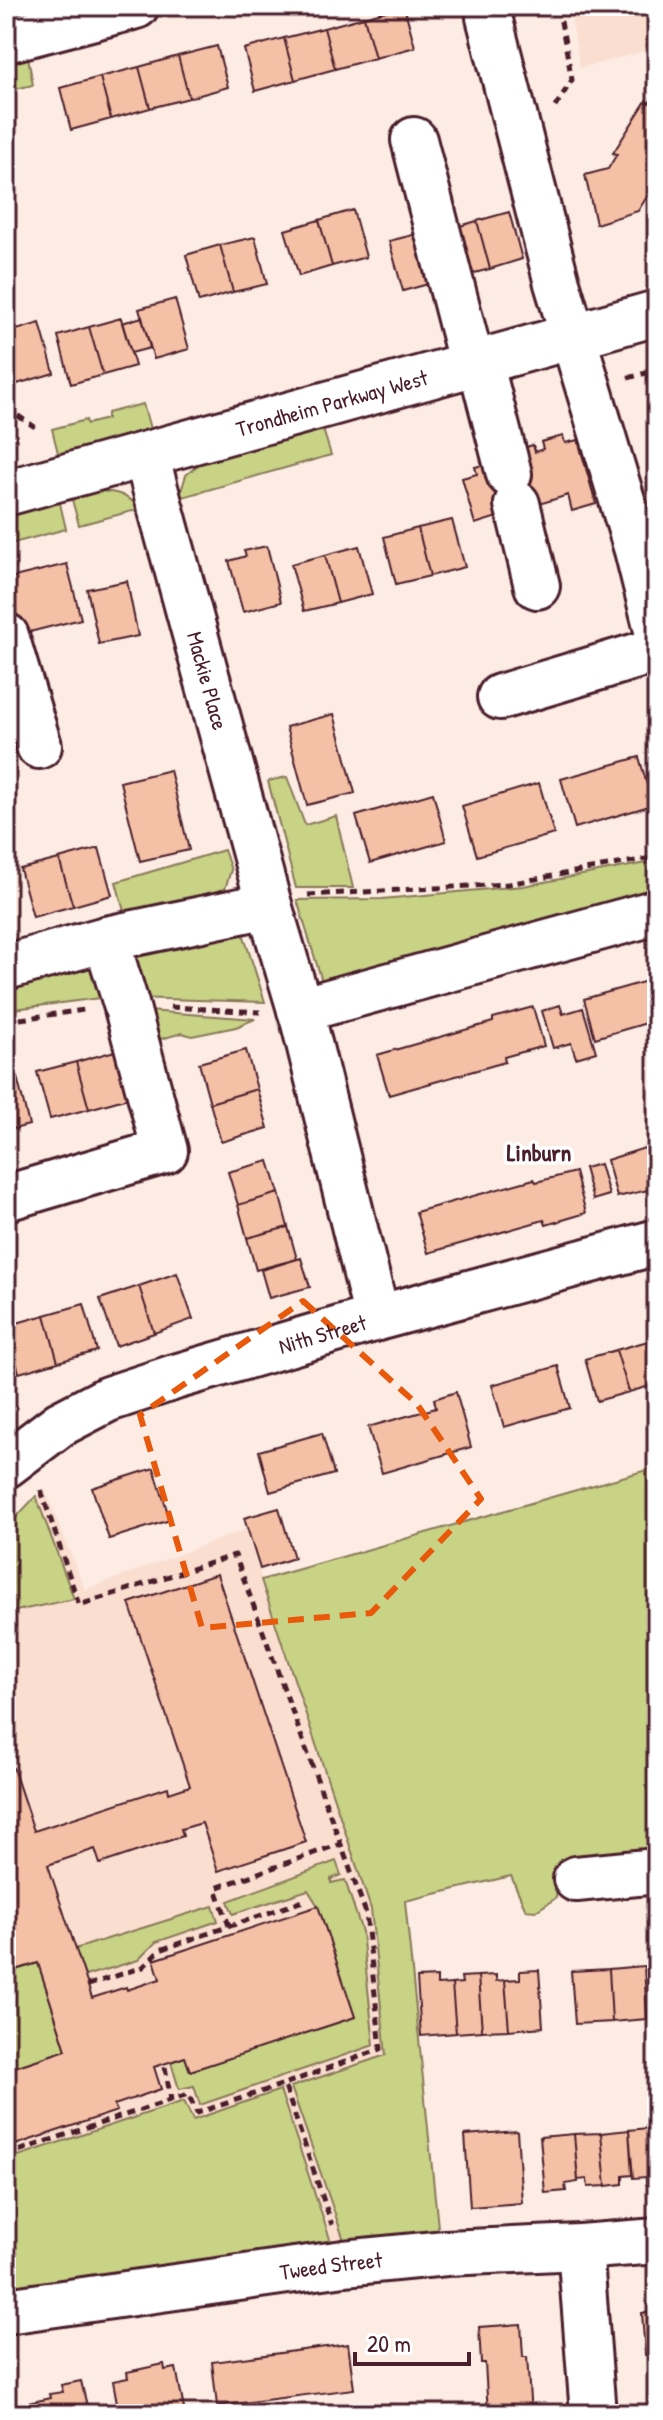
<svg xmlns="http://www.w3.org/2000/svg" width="663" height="2420" viewBox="0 0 663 2420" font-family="'Patrick Hand',sans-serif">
<rect width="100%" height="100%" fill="#fcece4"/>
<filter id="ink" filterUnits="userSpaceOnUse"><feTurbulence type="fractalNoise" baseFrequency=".0125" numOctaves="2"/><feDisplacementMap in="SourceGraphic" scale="16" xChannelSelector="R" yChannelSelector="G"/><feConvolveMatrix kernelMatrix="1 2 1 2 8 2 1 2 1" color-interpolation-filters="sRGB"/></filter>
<g filter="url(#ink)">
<!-- built -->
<path fill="#fadfd1" d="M569,6H657V48L580,68Z
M657,1467V1840L405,1901L439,2237L6,2306V1528L45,1489L85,1590L246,1529L262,1580Z"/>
<!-- green -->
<path fill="#c8d386" stroke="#897958" stroke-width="2" d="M27,51L33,85L6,91V57Z
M143,404L151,432L59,457L52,429L86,420L87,424L107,419V413Z
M322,426L331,455L179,498L186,475L210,455Z
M94,491C114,491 126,493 140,509L79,525L71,496Z
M59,499L66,529L6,545V513Z
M287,777L305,825L336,816L353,888H296L268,781Z
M224,850L231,870L225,889L125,915L116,882Z
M657,861V897L322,981L297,900L382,899L523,886Z
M240,924L265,1002L131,998L124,952Z
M88,955L108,997L6,1010V979Z
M135,1010L255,1019L236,1027L192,1036L182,1033L147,1043Z
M657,1467V1858L558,1880L556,1898L536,1911L526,1910L511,1876L405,1901L439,2237L346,2246L291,2087L386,2055L371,1909L261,1580Z
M36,1496L74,1599L6,1613V1528Z
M336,1861L341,1875L331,1879V1883L345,1880L362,1932L374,2045L200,2105L194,2086L179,2089L171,2062L185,2057L190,2071L355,2017L318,1906L308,1890L233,1914L228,1901Z
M213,1906L218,1921L156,1942L138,1960L85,1976L75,1949Z
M38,1963L66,2050L6,2070V1973Z
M280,2090L333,2248L6,2306V2160L184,2101L193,2120Z"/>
<!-- building -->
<path fill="#f4c0a6" stroke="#4a1f2b" stroke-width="2" d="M404,6L415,47L375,58L364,17Z
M364,17L375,58L335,69L324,28Z
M324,28L335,69L295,80L284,38Z
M284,38L295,80L255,91L244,49Z
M217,46L228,87L189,98L178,56Z
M178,56L189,98L150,108L139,67Z
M139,67L150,108L111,119L100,77Z
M100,77L111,119L71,130L60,88Z
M657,91V181L638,211L596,224L585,175L608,169L617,154L613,153L646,101L649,103Z
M353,210L366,257L332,266L319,220Z
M509,212L522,259L490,269L477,221Z
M319,220L332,266L299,276L285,230Z
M477,221L490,269L459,277L446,230Z
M425,232L439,281L403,291L389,241Z
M255,237L267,284L233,292L220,245Z
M220,245L233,292L199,302L186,255Z
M175,299L189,349L154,359L139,309Z
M142,317L150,348L131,353L122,323Z
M121,318L135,366L103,375L89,327Z
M40,323L54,373L17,384L6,344V333Z
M89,327L103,375L71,384L58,336Z
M563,436L565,443L578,440L596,504L572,511L568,495L475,524L462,478L477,474L475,467L495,462L513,451L533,445L535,452L543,449L541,442Z
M452,520L465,567L430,576L418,528Z
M418,528L430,576L396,584L384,537Z
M267,546L281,602L243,612L229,561L246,556L244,551Z
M359,546L372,594L338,603L325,555Z
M325,555L338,603L304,611L291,564Z
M67,564L81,619L6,638V579Z
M127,581L138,636L99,644L87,589Z
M334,714L355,793L307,805L286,727Z
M639,757L653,805L575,828L561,779Z
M170,770L189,850L140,861L120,782Z
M539,783L554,834L477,856L462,806Z
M433,793L446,841L370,863L356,816Z
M99,848L112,895L73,906L59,859Z
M59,859L73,906L33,917L20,869Z
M657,978V1020L595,1038L584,999Z
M560,1005L563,1014L583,1008L596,1052L576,1058L571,1043L553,1048L542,1011Z
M533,1007L544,1046L504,1057L505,1062L389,1095L377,1055L493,1022V1018Z
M246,1050L257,1089L210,1103L199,1063Z
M115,1051L128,1098L89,1109L76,1062Z
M76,1062L89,1109L50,1119L37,1072Z
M17,1077L29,1125L6,1131V1080Z
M257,1089L268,1128L221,1142L210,1103Z
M657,1144V1188L617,1197L607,1160Z
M269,1161L279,1193L238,1205L228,1172Z
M600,1164L609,1195L593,1200L584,1168Z
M575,1172L586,1213L546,1225L544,1220L428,1253L416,1212L534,1179L536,1182Z
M279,1193L288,1227L247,1238L238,1205Z
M288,1227L297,1259L256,1270L247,1238Z
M301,1258L310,1287L269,1298L261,1270Z
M177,1273L193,1319L154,1333L139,1286Z
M139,1286L154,1333L116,1346L100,1299Z
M84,1304L97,1351L58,1362L45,1315Z
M45,1315L58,1362L19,1373L6,1326Z
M657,1338V1373L648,1341Z
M648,1341L657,1373V1384L629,1392L616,1350Z
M616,1350L629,1392L597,1401L585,1359Z
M558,1366L570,1408L504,1427L492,1385Z
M456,1392L471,1447L382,1473L368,1427L436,1408L434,1399Z
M322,1433L334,1474L270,1492L259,1451Z
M154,1468L170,1520L109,1539L92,1488Z
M279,1508L294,1558L260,1569L244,1518Z
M217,1574L306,1842L218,1871L202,1823L181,1829L183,1836L100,1864L95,1849L48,1865L92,1998L126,1987L127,1990L160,1979L154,1960L318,1906L355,2017L190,2071L185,2057L154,2067L161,2089L114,2105L117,2111L6,2148V2070L66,2050L38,1963L6,1973V1770L13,1768L34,1831L168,1787L169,1793L190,1786L129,1603Z
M644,1966L647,2019L612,2022L609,1969Z
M609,1969L612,2022L575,2024L571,1971Z
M539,1970L543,2027L509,2030L505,1980L520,1979V1971Z
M496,1975V1981L505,1980L509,2030L482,2031L478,1976Z
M478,1976L482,2031L456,2033L452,1984L462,1983L461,1977Z
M437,1977V1985L452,1984L456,2033L421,2036L417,1978Z
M657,2127V2184H646V2177L633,2178L629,2130Z
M629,2130L632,2175L623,2176V2184L606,2186L601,2133Z
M517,2131L522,2203L470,2207L465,2135Z
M601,2133L606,2186L588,2187L587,2179L578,2180L574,2134Z
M574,2134L578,2182L565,2184L566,2191L545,2193L540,2137Z
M657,2312V2354L645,2355L642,2313Z
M521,2324L523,2357H527L531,2414H488L485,2363H481L479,2327Z
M348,2344L354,2389L217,2406L212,2362Z
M164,2364L165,2370L176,2368L185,2414H119L113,2381L128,2378L127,2372Z
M81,2381L89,2414H6V2408L50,2398L49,2394L63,2392L61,2385Z"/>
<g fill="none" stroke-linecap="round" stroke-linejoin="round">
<defs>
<g id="minor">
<path d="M489,17L557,283L637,550L657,630"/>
<path d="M6,40L136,6"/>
<path d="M414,140L472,365"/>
<path d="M480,362L509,474"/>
<path id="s1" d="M146,455L269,905L304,1023L377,1318"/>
<path id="s2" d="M6,493L657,313"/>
<path d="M517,504L537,586"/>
<path d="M6,636L39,746"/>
<path d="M500,697L657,650"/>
<path d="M6,967L106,939L269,905"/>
<path d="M300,1010L657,912"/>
<path d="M6,1198L165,1151L126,1004L106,939"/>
<path id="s3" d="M6,1465L60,1424L108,1399L175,1377L377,1318L657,1242"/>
<path d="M576,1879L657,1871"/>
<path d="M580,2247L593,2414"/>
<path id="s4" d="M6,2311L344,2263L446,2253L580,2247L657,2241"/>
</g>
</defs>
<!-- minor casing -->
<use href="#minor" stroke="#4a1f2b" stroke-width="50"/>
<!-- path -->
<path stroke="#4a1f2b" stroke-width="5" stroke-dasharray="8 6" stroke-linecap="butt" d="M555,107L572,80L558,6
M628,378L657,370
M6,408L35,427
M308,895L508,884L657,857
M170,1007L260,1012
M6,1021L84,1010
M41,1490L79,1605L235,1555L366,1913L381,2049L284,2084L332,2225
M229,1926L216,1888L340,1844
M88,1985L143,1967L160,1950L306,1900
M165,2067L171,2100
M6,2155L188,2094L197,2113L284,2084"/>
<!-- minor -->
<use href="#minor" stroke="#fff" stroke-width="44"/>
</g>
</g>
<!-- marked area -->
<path fill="none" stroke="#e8590c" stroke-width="6" stroke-dasharray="16 10" stroke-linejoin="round" d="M303,1301L417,1404L481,1499L371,1613L202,1628L140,1415Z"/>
<g text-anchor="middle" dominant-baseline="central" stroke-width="7" stroke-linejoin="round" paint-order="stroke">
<!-- street labels -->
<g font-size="22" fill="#4a1f2b" stroke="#fff">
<text stroke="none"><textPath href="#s2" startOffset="338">Trondheim Parkway West</textPath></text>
<text stroke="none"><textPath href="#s1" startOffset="234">Mackie Place</textPath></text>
<text stroke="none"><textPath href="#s3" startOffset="346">Nith Street</textPath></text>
<text stroke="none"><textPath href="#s4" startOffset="328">Tweed Street</textPath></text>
</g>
<!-- neighbourhood labels -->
<g font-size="24" font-weight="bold" fill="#4a1f2b" stroke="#fff">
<text x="539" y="1152">Linburn</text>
</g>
</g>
<!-- margin -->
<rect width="663" height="2420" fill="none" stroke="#fff" stroke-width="32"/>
<rect x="16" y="16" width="631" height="2388" fill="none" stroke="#4a1f2b" stroke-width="3" filter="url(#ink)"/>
<!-- scale -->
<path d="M355 2352v12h114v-12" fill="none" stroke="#4a1f2b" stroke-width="4"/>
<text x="367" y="2352" font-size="24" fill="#4a1f2b" stroke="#ffffff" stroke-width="6" paint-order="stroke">20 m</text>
</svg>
